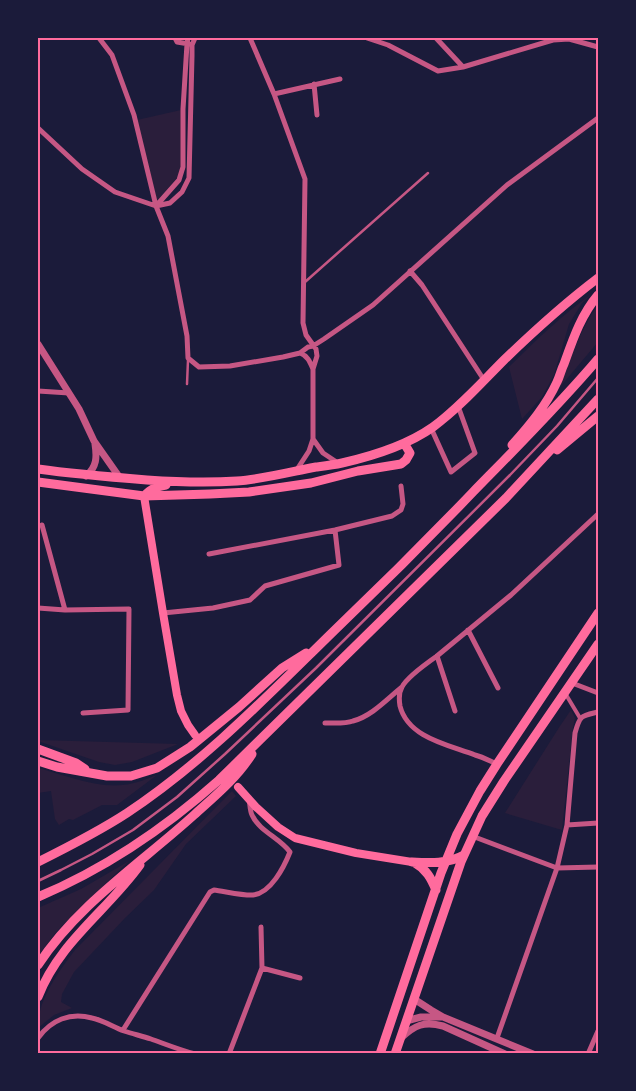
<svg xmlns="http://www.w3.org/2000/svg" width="636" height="1091" viewBox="0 0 636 1091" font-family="'Crimson Pro',serif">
<rect width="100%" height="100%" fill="#1b1b3a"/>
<!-- green -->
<path fill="#2a1e3b" d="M181,110V173L157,201L137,120Z
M593,293L582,303L569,324L554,375L542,397L522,419L509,367C536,340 562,315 593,293Z
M598,305V342L560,387C571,359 580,329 598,305Z
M571,710L575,718L573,727L562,830L505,813L560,726Z
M38,740L178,744L132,762L115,765L99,762L38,741Z
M38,768C65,775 94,788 123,785C135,784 146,779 157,775L117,805H102L73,820L69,819L59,825L55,819L51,791L38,793Z
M232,791L236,796L186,844L154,890L125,918L74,972L62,994L61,1002L72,1008L54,1015L38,1028C37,1001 59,971 75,950Z
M129,861L98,891L57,931L38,956V908L81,889Z"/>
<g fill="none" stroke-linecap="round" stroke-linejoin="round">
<!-- service -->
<path stroke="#c65784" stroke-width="2.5" d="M305,282L428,173
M187,384L188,360
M38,881L61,870L92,854L133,830L177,797L225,754L316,668L510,475L557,426L598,378"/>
<!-- pedestrian -->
<path stroke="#c65784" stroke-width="4" d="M565,693L580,718"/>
<!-- minor -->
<path stroke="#c65784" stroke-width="5" d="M99,38L112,55L134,115L156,206L168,236L187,336L188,358L199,367L230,366L283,357L300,353L308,347L313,346L324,339L373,305L507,185L598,118
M175,38L177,42L189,44
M250,38L274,94L305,179L303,323L306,335L316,349L317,356L313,369V439L309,451L296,471
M367,38L388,45L438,71L463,67L553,40L569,39L598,47
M436,38L463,67
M314,84L317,115
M274,94L340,79
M38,128L82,169L115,192L156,206
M156,206L170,203L182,192L189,178L192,56V45L195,38
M156,206L179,180L183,167V109L187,44L188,38
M410,271L422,285L484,380
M300,353C308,356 310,362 313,369
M38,391L69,393
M431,428L451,472L475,453L458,406
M313,439L323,453L338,463
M42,525L65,610
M209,554L335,530L392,516L401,510L403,504L401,486
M38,608L65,610L129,609L128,710L83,713
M163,613L213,608L250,600L265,586L339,565L335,530
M468,630L498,688
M437,656L455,711
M572,683L598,693
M325,723C334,723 345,724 353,721C372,716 387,699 402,687
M497,764C490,761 483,757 475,755C449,745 408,738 400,706C399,700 399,692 402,687C407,677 427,663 437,656L511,595L598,514
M567,825L598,823
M472,836L557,868L598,867
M262,968L300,978
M123,1030L210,892L214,890C223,891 245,896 253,895C271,893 284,867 290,852C280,838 259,831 252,815C250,811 250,804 249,799
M38,1038C51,1020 70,1012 92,1018C103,1020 113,1027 124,1031C133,1034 142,1036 151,1039C165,1044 180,1050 195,1054
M497,1038L557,868L567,825L575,733C580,715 581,716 598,712
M229,1054L262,968L261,927
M588,1054L598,1031"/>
<!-- tertiary -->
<path stroke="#c65784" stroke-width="7" d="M38,344L79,409L94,441L120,478
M86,476C97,467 97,457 95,444
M414,999L431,1010L443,1017L533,1054
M406,1021L421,1017H441
M401,1038C415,1025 424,1021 443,1026L505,1054"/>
<!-- secondary -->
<path stroke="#ff6b9d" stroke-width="8" d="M144,496L163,613L177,695L181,711L188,725L195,735
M238,787L256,807L278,827L295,838L356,853L412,862"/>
<!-- primary -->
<path stroke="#ff6b9d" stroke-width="9" d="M38,469C74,474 110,477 147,480C177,482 207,483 237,481C264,479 290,472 316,467C324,466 333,465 342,463C373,456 406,446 433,427C459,408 481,383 504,360C534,331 565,303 598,278
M38,482L144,496L210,494L249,492L311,483L358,471L401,464L406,460L410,453L404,443
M144,496C152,488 155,487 166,485
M412,862C430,863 448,864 464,855
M415,863C426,869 431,878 436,890
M380,1054L441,873L457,834L480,791L497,764L598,613
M395,1054L461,862L482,816L504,781L598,644"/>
<!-- trunk -->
<path stroke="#ff6b9d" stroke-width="9" d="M512,445C529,426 546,406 557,382C560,376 561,370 564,364C573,339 581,315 598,295
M557,450L598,416
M38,749L76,763L85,769
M38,761L57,767L107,776H131L157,768L190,747L239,707L282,668L306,653
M38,862C68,847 98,832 127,813C207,760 273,690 341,624C386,581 430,537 473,492C516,448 559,405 598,359
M38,897C107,868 164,829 219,780L506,498L598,399
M38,965C78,904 141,863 194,815C215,796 237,778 252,754
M38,997C59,942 107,911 140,865"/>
</g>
<!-- border -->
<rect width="636" height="1091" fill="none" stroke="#1b1b3a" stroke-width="78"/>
<rect x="39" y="39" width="558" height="1013" fill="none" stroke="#ff6b9d" stroke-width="2"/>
</svg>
